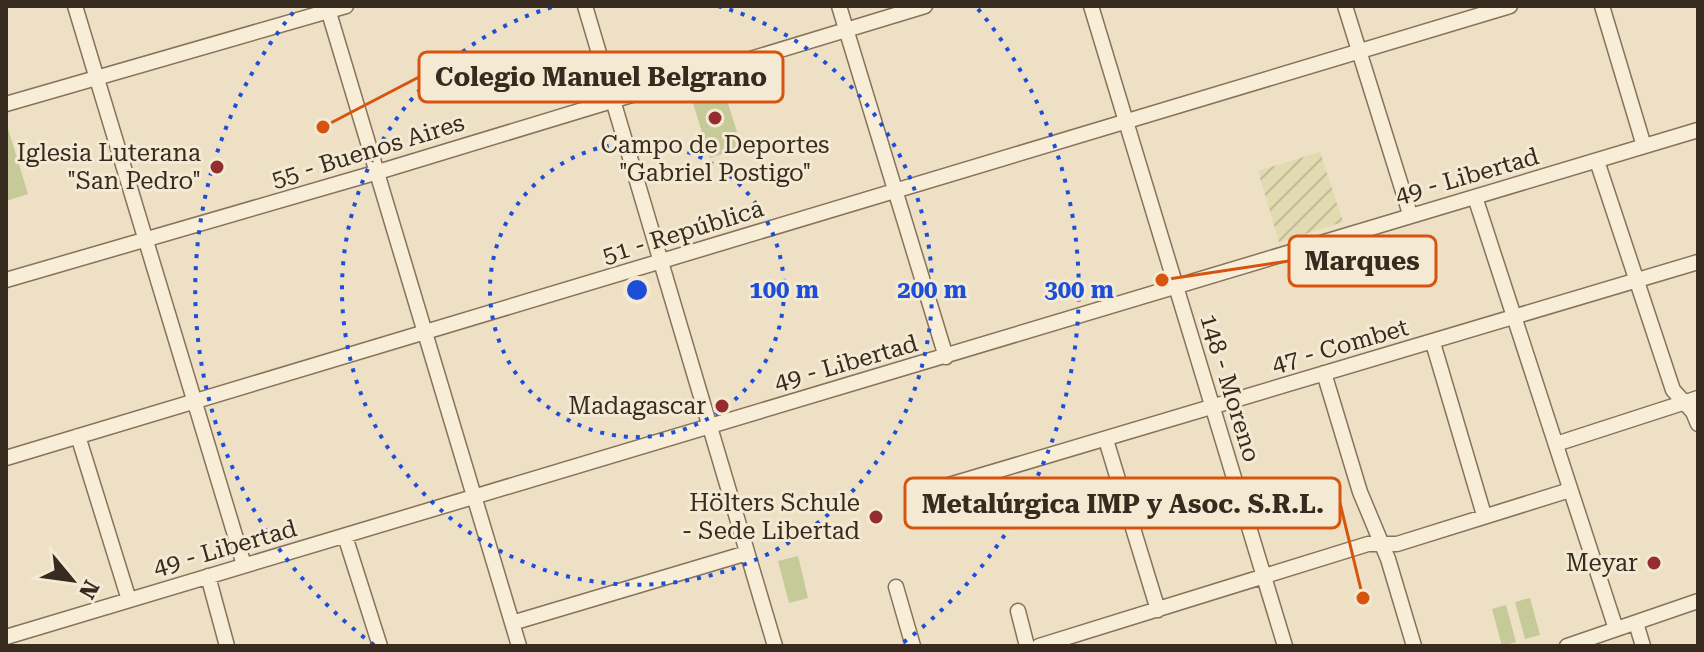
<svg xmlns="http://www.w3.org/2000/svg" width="1704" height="652" viewBox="0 0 1704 652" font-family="'Roboto Serif',serif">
<defs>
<pattern id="farmland-furrows" width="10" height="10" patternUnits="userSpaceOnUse" patternTransform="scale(2)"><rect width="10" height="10" fill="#e2dab1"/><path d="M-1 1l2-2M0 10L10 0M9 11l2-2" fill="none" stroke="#c2bb98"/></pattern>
</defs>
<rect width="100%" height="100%" fill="#ede0c4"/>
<!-- farmland -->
<path fill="url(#farmland-furrows)" d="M1320,152L1343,222L1279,242L1258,171Z"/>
<!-- green -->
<path fill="#c5ca98" d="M720,78L742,148L710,158L688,87Z
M6,122L28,194L6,201Z
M798,556L808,598L789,603L778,561Z
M1530,598L1540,635L1525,639L1515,602Z
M1506,605L1516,642L1502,646L1492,609Z"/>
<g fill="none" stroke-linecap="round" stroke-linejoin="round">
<defs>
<path id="minor" d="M75,6L244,565
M327,6L519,646
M585,6L775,646
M839,6L946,357
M1091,6L1285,646
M1345,6L1410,214
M1602,6L1644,146
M6,104L346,6
M1597,161L1673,390L1693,412L1698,424
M1475,197L1616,629
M6,280L378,172L925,6
M1433,343L1484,515
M1324,373L1360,492L1388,559L1414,646
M78,436L129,600
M1106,440L1158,610
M1556,444L1698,398
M6,458L1510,6
M949,485L1698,262
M345,536L380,646
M208,576L227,646
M896,587L913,646
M1018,611L1027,646
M512,623L747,553
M1636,623L1643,646
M6,637L1698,130
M1039,646L1368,544H1397L1570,490
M1567,646L1698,601"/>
</defs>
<!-- minor casing -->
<use href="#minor" stroke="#87725b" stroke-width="17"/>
<!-- minor -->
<use href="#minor" stroke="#f8edd7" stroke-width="14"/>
</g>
<!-- distance rings -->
<g fill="none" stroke="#1d4ed8" stroke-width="4" stroke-dasharray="4 8">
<circle cx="637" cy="290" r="147"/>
<path d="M718 6A295 295 0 1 1 556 6"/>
<path d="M374 645A442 442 0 0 1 296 9M978 9A442 442 0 0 1 900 645"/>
</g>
<!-- markers -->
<g fill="#942d2f" stroke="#f4ead3" stroke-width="3">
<circle cx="715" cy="118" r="8"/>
<circle cx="217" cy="167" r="8"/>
<circle cx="722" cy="406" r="8"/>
<circle cx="876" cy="517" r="8"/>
<circle cx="1654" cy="563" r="8"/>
</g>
<g text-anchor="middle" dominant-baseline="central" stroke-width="6" stroke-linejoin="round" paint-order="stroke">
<!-- poi labels -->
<g font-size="24" fill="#372a1e" stroke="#f4ead3" text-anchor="end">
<text x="715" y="145" text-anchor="middle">Campo de Deportes<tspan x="715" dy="28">"Gabriel Postigo"</tspan></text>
<text x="201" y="153">Iglesia Luterana<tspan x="201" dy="28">"San Pedro"</tspan></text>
<text x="706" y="406">Madagascar</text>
<text x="860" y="503">Hölters Schule<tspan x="860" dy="28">- Sede Libertad</tspan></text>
<text x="1638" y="563">Meyar</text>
</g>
<!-- street labels -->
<g font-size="24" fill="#372a1e" stroke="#f4ead3">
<text transform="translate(368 151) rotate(-17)">55 - Buenos Aires</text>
<text transform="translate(1467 176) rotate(-16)">49 - Libertad</text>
<text transform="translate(683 232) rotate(-17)">51 - República</text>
<text transform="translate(1340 346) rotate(-16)">47 - Combet</text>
<text transform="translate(846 363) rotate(-16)">49 - Libertad</text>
<text transform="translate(1230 388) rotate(73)">148 - Moreno</text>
<text transform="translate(225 548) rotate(-16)">49 - Libertad</text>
</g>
</g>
<circle cx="637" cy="290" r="12" fill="#1d4ed8" stroke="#f4ead3" stroke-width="4"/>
<g font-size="24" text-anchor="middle" font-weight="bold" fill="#1d4ed8" stroke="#f4ead3" stroke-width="6" stroke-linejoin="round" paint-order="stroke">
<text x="784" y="298">100 m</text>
<text x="932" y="298">200 m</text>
<text x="1079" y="298">300 m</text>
</g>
<!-- callouts -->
<path fill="none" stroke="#d6540e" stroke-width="3" d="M323 127L419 77M1162 280L1289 261M1363 598L1340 503"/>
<g fill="#d6540e" stroke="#f4ead3" stroke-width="3">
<circle cx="323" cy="127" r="8"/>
<circle cx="1162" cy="280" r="8"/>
<circle cx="1363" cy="598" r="8"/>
</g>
<g fill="#f4ead3" stroke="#d6540e" stroke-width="3">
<rect x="419" y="52" width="364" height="50" rx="8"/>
<rect x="1289" y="236" width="147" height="50" rx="8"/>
<rect x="905" y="478" width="435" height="50" rx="8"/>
</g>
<g font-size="26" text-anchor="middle" font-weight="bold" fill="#372a1e">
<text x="601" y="86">Colegio Manuel Belgrano</text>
<text x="1362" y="270">Marques</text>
<text x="1123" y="513">Metalúrgica IMP y Asoc. S.R.L.</text>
</g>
<!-- border -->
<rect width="1704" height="652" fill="none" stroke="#372a1e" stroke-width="16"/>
<!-- north arrow -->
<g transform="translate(72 580) rotate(119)" stroke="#f4ead3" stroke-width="6" paint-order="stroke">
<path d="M0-6L14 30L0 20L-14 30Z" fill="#372a1e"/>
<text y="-12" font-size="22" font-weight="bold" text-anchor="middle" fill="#372a1e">N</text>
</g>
</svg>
